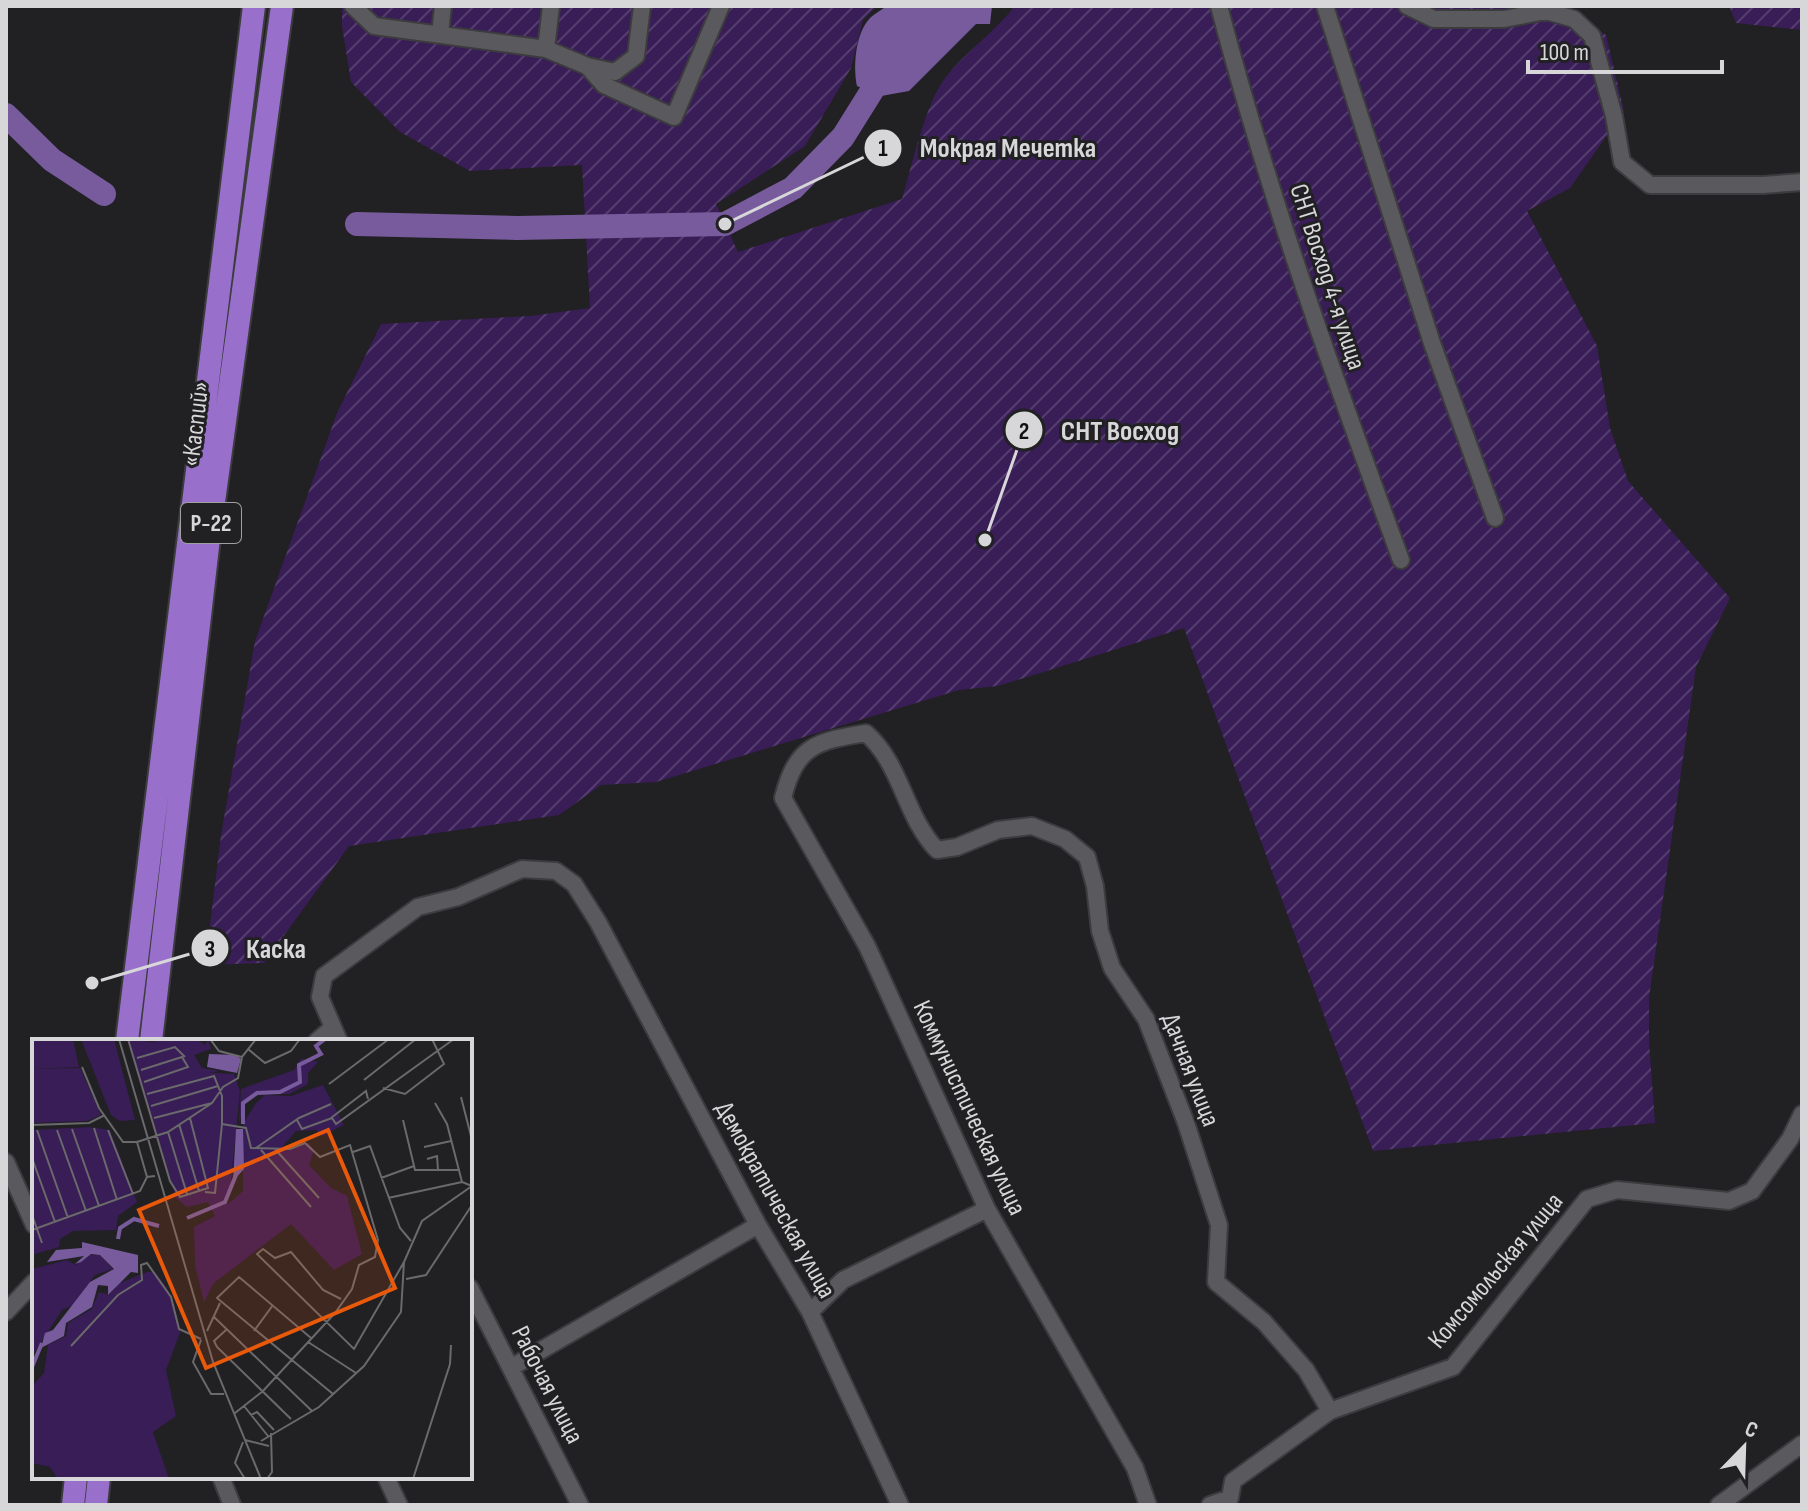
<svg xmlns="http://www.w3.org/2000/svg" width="1808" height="1511" viewBox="0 0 1808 1511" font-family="'Sofia Sans Condensed',sans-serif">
<defs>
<pattern id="garden-furrows" width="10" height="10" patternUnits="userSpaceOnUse" patternTransform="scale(2)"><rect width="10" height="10" fill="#391d57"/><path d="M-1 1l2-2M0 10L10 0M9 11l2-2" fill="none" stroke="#553d6e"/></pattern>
</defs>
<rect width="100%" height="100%" fill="#212023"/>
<!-- garden -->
<path fill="url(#garden-furrows)" d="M342,6H877L863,20L851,68L805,146L716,204L738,252L902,199C912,166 925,103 946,77C966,51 994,33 1015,6H1562L1606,35L1624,111L1570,188L1527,211L1597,346L1610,428L1628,481L1730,598L1696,667L1649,998V1041L1655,1123L1373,1151L1184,628L998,686L959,690L656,782L601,785L559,815L349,846L264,963L205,965L221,835L255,641L337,413L381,324L530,316L590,308L582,165L470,171L400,132L351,82L342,26Z
M1729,6H1802V30L1736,23Z"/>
<!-- water -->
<path fill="#775b9c" d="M886,6H992L990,24H976L909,91L881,96L857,86C853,67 855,34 870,18C875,13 881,11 886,6Z"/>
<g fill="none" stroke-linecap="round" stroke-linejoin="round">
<!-- river -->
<path stroke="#775b9c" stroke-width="24" d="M6,115L52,160L104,194
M357,224L517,228L725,224L793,188L843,137L888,65"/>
<defs>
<path id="minor" d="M353,6L374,26L546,49L587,66L615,72L636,56L642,6
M1219,6C1268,194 1334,377 1401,560
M1325,6L1432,343L1495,518
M1407,6L1434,19H1504L1546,11L1574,19L1592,36L1614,116L1622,162L1650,185H1763L1802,182
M440,34L443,6
M546,49L551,6
M587,66L604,85L674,117L721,6
M317,1041L332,1028
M339,1041L320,997L324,976L418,907L458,897L522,869L556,871L574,884L598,922L758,1225L810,1312L900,1505
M6,1162L34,1225
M470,1288L580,1505
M6,1312L34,1282
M810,1312L843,1280L987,1209
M512,1367L758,1225
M221,1477L232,1505
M386,1477L399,1505
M1148,1505L1135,1468L987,1209L867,946L783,798C796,745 817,741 866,733C902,765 904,815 937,850L957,847L998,830L1032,826L1065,839L1087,857L1095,886L1100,931L1112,968L1146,1019L1186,1123L1219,1225L1216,1282L1264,1322L1306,1370L1330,1411
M1210,1505L1230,1498L1233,1481L1330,1411L1453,1367L1587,1199L1617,1190L1729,1201L1752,1191L1790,1139L1802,1114
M1719,1505L1802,1444"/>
<path id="highway" d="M127,1041L254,6
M151,1041L209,538L282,6
M73,1505L76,1477
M96,1505L99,1477"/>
</defs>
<!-- minor casing -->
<use href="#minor" stroke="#3c3b3e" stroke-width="20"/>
<!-- highway casing -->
<use href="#highway" stroke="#3c3b3e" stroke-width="26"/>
<!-- minor -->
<use href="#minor" stroke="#5a595d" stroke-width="16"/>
<!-- highway -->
<use href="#highway" stroke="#9870cc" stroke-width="22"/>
</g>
<g text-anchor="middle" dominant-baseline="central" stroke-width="6" stroke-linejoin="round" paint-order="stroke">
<!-- shield labels -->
<rect fill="#212023" stroke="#a09fa2" stroke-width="2" x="181" y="503" width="60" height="40" rx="6"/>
<g font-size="24" font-weight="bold" fill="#d7d6d8">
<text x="211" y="523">Р-22</text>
</g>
<!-- street labels -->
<g font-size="26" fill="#d7d6d8" stroke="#212023">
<text transform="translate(1327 277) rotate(72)">СНТ Восход 4-я улица</text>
<text transform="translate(196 424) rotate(-83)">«Каспий»</text>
<text transform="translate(1190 1070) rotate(69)">Дачная улица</text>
<text transform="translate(969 1108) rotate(65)">Коммунистическая улица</text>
<text transform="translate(775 1200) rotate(61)">Демократическая улица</text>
<text transform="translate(1496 1271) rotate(-50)">Комсомольская улица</text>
<text transform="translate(547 1385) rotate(63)">Рабочая улица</text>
</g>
</g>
<!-- overview -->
<g transform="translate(32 1039)">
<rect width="440" height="440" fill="#212023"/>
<path d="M49,0H82L103,81L88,82L79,76ZM115,0H164L173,6L176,1L179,10L162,16L170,29L188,32L170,35L136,8ZM48,29L69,76L55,82L0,84V30Z" fill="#391d57"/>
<path d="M269,20L286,23L276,34V45L258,55H226L213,64L207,84L209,50L262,31Z" fill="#391d57"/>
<path d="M0,0H41L47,28L0,30ZM95,0L144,6L168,33L202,35L208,52L198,151L192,161L196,165L211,152V85L224,64L233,56L259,57L291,46L312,86L290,97L284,91L264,92L250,108L277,104L282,111L277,126L299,149L315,157L330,215L302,231L259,185L182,244L172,263L163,227L162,188L183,177L176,163L155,168L144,159ZM57,88L78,91L105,163L86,177L84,191L41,192L28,200L27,208L0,216V91ZM55,216H68L81,230L63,236L41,266L30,271L0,317V230L35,221L44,226ZM115,233H123L135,249L149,291L134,331L144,377L121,393L137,440H26L18,428L0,424V347L12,334L16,306L34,297L36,284L60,270L67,253L77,256L88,244Z" fill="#391d57"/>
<path d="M177,15L204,16L209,20L205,34L175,28ZM204,90H211L212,130L201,142ZM50,203L106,216V234L99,233L76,256V247L66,246L60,268L34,284L32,297L9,309L13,294L21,291L58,243L82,230L68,216L59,215L49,223L43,225L52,217L15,223L24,211L50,209Z" fill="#775b9c"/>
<path fill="none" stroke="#775b9c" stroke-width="4" d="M211,85V64L225,54L248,53L268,43L267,26L289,15L284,7L293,0M155,179L193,163L204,136M86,200L88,189L102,180L127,187M0,328L10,304"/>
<path fill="none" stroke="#6a696b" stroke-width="2" d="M87,0L181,323L229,440M96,0L138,142L148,158L176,149L158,79M178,0L187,12L210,18M216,10L233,24L259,12L268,0M105,19L143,8L153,18M50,28L67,69L91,103H105M109,31L150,18L156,28L112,43M332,41L384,0M297,45L357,0M351,49L373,55L412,25L400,0M115,55L182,37L190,57V85L183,154L173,153M429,58L440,101M403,64L415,85L430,143L440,147M119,67L186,47M122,79L180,64M299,79L334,52L336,60M265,81L270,90L300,79L304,85L422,0M371,81L383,131H428M147,85L167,152M190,85L214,89L219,109L258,110L273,104L288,118L318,106L346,201L343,218L327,226L320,250L303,274L231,352L203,374M0,86L57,84L73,76M62,89L85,161M40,90L67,167M5,91L36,179M25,91L54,172M76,91L101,155M136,93L155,155M392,108L419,102M224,109L267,79L299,65M243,110L287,159M229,111L279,168M321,113L338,107L368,189L379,202M0,119L23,183M395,120L405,117L406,131M115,138L105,103L136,93L180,64L191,48L206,39L210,18L224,0M349,139L382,127M356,159L430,143M0,176L10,204M0,191L108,152L115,138L123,137M374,240L394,236L440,166M309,260L291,251L259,213L243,219L231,210L225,215L322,310L372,223M181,277L280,372M194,291L182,302L185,308L259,380M175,292L188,264M222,292L241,266M279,299L207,238L185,259L301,355M169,301L161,323L179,355H192M276,303L324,334M39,307L86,256L110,241L109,226L115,224L139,258L147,290L169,300M212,367L236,397M219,376L225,373L242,391M213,401L237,407M229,402L287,368L332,327L369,273L372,223L390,182L440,147M211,403L203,424L213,440M235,440L240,433L239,394M381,440L418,325L419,306"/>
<path fill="#e8590c" fill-opacity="0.15" stroke="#e8590c" stroke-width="4" d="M296,91L363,249L174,329L107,171Z"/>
<rect width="440" height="440" fill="none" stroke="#d7d6d8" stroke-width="4"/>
</g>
<!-- callouts -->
<path fill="none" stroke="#d7d6d8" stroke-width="3" d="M725 224L883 148M985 540L1024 430M92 983L210 948"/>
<g fill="#d7d6d8" stroke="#212023" stroke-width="3">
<circle cx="725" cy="224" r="8"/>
<circle cx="985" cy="540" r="8"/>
<circle cx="92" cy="983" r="8"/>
<circle cx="883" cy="148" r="20"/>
<circle cx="1024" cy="430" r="20"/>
<circle cx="210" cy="948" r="20"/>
</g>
<g font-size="24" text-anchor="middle" font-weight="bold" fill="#111">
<text x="883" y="156">1</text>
<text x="1024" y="439">2</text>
<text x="210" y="957">3</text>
</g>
<g font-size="28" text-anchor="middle" font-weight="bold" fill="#d7d6d8" stroke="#212023" stroke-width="6" stroke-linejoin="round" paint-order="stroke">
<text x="1008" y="157">Мокрая Мечетка</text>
<text x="1120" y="440">СНТ Восход</text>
<text x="276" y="958">Каска</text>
</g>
<!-- border -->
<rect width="1808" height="1511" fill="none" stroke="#d7d6d8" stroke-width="16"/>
<!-- north arrow -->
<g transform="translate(1744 1447) rotate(23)" stroke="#212023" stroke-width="6" paint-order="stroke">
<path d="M0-6L14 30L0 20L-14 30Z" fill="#d7d6d8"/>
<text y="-12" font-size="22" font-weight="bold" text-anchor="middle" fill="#d7d6d8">С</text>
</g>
<!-- scale -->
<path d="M1528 60v12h194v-12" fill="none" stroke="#d7d6d8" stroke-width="4"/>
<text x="1540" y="60" font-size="24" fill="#d7d6d8" stroke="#212023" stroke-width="6" paint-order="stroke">100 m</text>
</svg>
